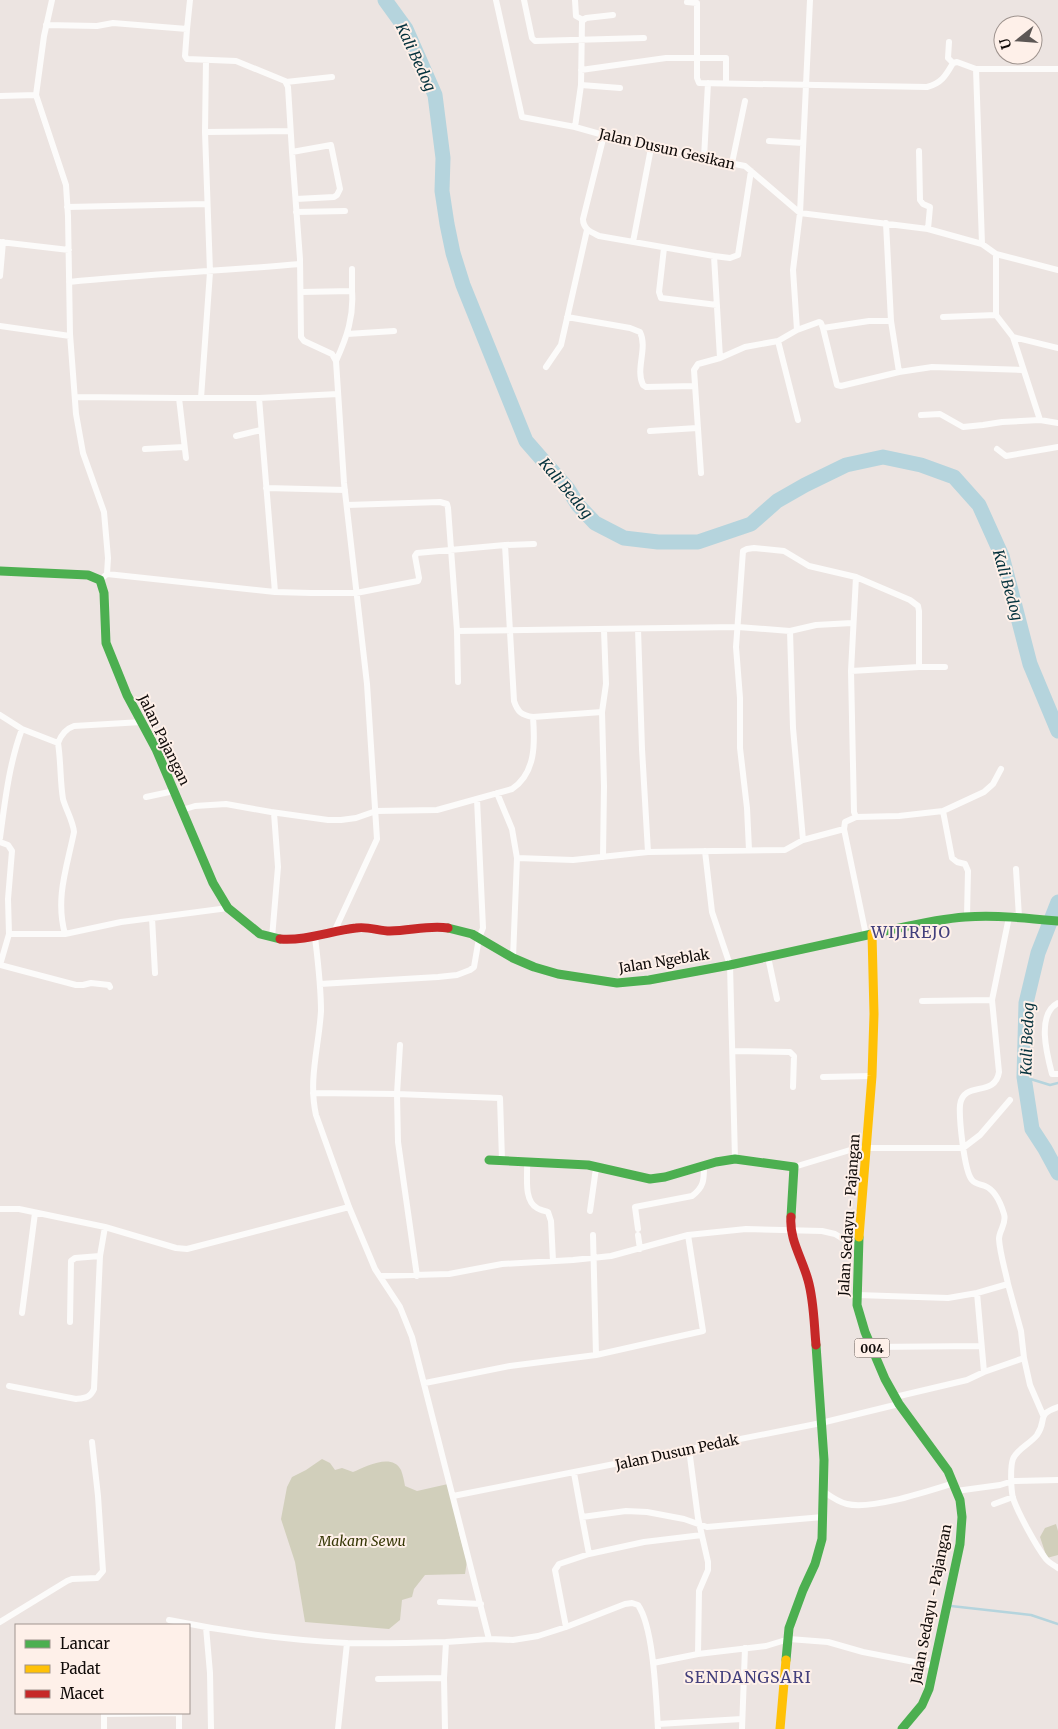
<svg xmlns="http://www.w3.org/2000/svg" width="1058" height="1729" viewBox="0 0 1058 1729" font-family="Merriweather,serif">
<rect width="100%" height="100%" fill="#ece4e1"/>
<!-- green -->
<path fill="#d1cfbb" d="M322,1459L330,1463L335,1470L342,1468L353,1472C365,1467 392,1452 401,1470C403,1475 404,1481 405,1486L417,1491L448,1484L460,1537L467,1561L465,1574L425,1575L414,1589L412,1597L402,1600L400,1620L389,1629L305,1622L295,1562L281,1519L287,1487L292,1477L306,1470Z
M1056,1524L1058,1531V1555L1047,1558L1040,1537L1045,1528Z"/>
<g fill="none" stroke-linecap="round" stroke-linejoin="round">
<!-- stream -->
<path stroke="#b5d4dd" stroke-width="2.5" d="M1024,1077L1050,1085L1058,1083
M951,1606L1031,1615L1058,1624"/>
<!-- river -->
<path stroke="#b5d4dd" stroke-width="15" d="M385,0L406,29L435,95L443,158L442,191L447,224L453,253L463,285L526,441L568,489L578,505L595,523L624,538L658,542H698L751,524L777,501L805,485L846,465L883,457L921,465L954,477L979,505L1002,556L1030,664L1058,731
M1058,902L1038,953L1026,1003L1024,1077L1032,1129L1045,1149L1058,1173"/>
<!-- street -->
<path stroke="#fcfbfa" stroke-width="6" d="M52,0L44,36L36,95L66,185L68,216L70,334L76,414L83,453L104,512L108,558L107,574L100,580
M496,0L522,117L575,127L639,145L745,166L800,213L928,229L982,244L996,254L1058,270
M524,0L532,38L535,41L644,38
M575,0L576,16L583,20
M687,2L697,3V78L699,83L927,87C942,83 946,75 953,63
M46,25L97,26L113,23L187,29L185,56L187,59L236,61L285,81L288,87L292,152L331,145L340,189L337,195L334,197L296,199
M187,29L190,0
M949,42L948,58L953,63L957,62L976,69H1058
M976,69L982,244
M581,70L666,58H726V83
M286,82L332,77
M581,85L620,88
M0,96L36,95
M575,127L581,85L582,21L586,18L613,15
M205,132L290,131
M604,135L583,219C583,229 591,232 599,236L714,256
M769,141L803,143
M919,151L920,200L923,204L930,207L928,229
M292,152L300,259L301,337L304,341L332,354L336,361L344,483L367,684L377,839L334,932
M704,158L708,83
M732,163L745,101
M67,207L206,204
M296,212L345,211
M886,223L891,321H869L823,328L837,385L841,386L899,372L932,367L1022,370
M0,242L69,250
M633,242L651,148
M664,248L659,292L661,298L717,305
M996,254V315L1013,337L1040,420L1058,423
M352,269V291
M0,276L3,242
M69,282C146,274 223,271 300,264
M301,292L352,291C354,316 347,337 336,361
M567,317L630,328L640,332C648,348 635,369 643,385L646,387L695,386
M943,317L996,315
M891,321L899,372
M0,326L70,336
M797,330L819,322L821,323L823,328
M347,334L394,331
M1013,337L1058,348
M778,341L798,420
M720,358L745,347L778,341L797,330L793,270L800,213L810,0
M546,367L561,345L587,230
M75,397L179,398L186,458
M179,398H259L275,592
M201,398L210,272L205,132L206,60
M259,398L338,394
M921,415L940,414L963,427L983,425L1002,422L1040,420
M650,431L697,428
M236,436L261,430
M145,449L184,447
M997,449L1006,456L1058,447
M701,473L694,370L698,364L720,358L714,256L730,258L738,255L751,171
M266,488L345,490
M347,505L440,502L447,504L448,508L457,631L738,627L790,631L793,728L803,840
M107,574L275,592L311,593H356L418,581L419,578L415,556L417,553L505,545L534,544
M856,577L851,671L854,812L856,817L899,816L943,811L952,858L957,862L965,864L968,871L967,916
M638,629L642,749L648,852
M457,631L458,682
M790,631L816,625L852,623
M851,671L919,667H945
M602,712L604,786L603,857
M0,715L22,729L58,743C61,735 65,729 74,726L142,722
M533,717L602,712L606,684L604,630
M58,743C61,762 60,781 63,799C66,810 73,821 74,832C67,867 55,898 65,934
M497,793L512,829L517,858
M146,797L174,791
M182,810L195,806L226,804L271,812L328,820H341L356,818L376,811L437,810L512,789C536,773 535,743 533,717C522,715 518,713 514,701L505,545
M943,811L984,792L993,784L1001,769
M856,817L845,822L844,829L866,935
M0,838C5,801 9,764 22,729
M0,842L8,845L12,851L8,899L9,934H65L121,922L152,918
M749,850L747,808L740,748V698L736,647L743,551L747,549L754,548L784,551L809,566L856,577L910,600L918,606L919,611V667
M705,851L712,912L730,965L735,1159
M1016,869L1019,917
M315,937C318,962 321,986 321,1011C319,1046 308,1080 316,1115L349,1207L375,1269L400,1307L412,1337L489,1639
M272,938L278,867L274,813
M768,957L777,999
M513,958L517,858L573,860L648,852L785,850L803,840L844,829
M0,965L76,985H83L91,983L109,985L110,987
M0,965L9,934
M155,973L152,918L228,908
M320,984L438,977L457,975L470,970L474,967L479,938L483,928L477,799
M922,1001L992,1000
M1058,1003C1036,1014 1047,1055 1052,1074H1058
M733,1051L790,1052L794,1056L793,1087
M823,1077L872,1076
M313,1093L397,1094L400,1045
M527,1161C528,1175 523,1200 537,1208C540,1210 545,1211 548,1212L551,1221L553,1261
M794,1167L850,1150L867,1148H963L980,1135L1010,1100
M0,1209H19L105,1227L176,1248L187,1249L349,1207
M590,1211L596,1168
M638,1229L635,1207L692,1196C704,1187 704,1180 704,1166
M593,1235L596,1355
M638,1235L640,1249
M688,1235L746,1229L822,1231L835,1234L858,1248
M380,1276L449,1274L502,1264L573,1260L611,1256L688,1235L703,1331L596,1355L510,1366L425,1383
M417,1276L398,1142L397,1094L500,1098L502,1160
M1008,1284C1005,1269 1000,1254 999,1239C999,1230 1007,1224 1004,1214C1001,1204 995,1190 985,1186C980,1184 975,1184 972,1180C964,1171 959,1118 960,1105C963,1080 995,1098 999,1072L992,1000L1009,917
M977,1293L984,1372
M857,1295L948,1298L977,1293L1008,1284L1021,1331L1024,1358L984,1372L967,1380L895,1397
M22,1313L35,1213
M70,1322L71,1261L75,1258L100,1256L105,1227
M871,1347L981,1346
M1024,1358L1030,1385L1043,1415
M9,1386L76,1399C85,1398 90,1398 94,1389L100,1256
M1058,1407C1035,1415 1048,1419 1037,1435C1030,1444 1017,1449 1013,1459C1010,1467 1011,1490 1013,1498C1018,1513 1036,1546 1046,1559C1049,1563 1054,1565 1058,1568
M689,1449L698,1518L708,1562V1570L699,1591L698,1654
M574,1473L582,1517L626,1511L647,1512L684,1519L707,1527L823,1517
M823,1491C830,1496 838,1502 847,1504C872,1510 928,1491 954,1483
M956,1491L1000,1485L1013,1481L1058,1480
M453,1496L821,1423L899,1404
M994,1504L1013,1497
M589,1554L644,1542L702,1535
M440,1602L481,1604
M169,1620C227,1632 287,1640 347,1643C380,1644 413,1643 446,1642
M0,1622L67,1581L72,1579L97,1578L103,1571L98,1496L92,1442
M206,1627L210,1673L211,1729
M566,1627L555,1570L559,1564L589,1554L582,1517
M653,1663L698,1654L766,1646L789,1639L828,1642L863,1652L935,1666
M378,1679L444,1678
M658,1724L742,1719
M104,1729V1714L179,1713V1729
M338,1729L347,1643
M445,1729L444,1678L446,1642L489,1639L513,1640L538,1636L566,1627L625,1604L632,1603L638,1605C654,1628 656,1699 658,1729
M742,1729L745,1648"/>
<!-- fast -->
<path stroke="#4caf50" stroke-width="9" d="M0,571L88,575L100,580L104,593L106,643L127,695L156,749L213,883L228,908L260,934L280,939
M448,928L472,934L513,958L534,967L558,974L617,983L649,980L730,965L872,934
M881,932C909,926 937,919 965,917C996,915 1027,918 1058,921
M489,1160L588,1165L650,1179L665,1177L716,1162L735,1159L794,1167L791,1217
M859,1237L857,1305L865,1332L885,1379L899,1404L948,1471L960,1500L962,1517L960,1544L929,1689L922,1705L902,1729
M786,1660L789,1628L803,1590L815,1564L822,1539L824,1460L816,1345"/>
<!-- slow -->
<path stroke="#ffc107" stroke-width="9" d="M859,1237L872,1076L874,1014L872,934L881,932
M780,1729L786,1660"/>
<!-- jam -->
<path stroke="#c62828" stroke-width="9" d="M280,939C306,941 330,931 356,928C368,926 379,931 390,931C410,931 428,925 448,928
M791,1217C789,1239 802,1258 808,1280C814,1301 814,1324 816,1345"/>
</g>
<g text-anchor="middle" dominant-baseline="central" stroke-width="4" stroke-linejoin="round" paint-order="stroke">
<!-- shield labels -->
<rect fill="#fef0e9" stroke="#57504c" stroke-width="1" x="854.5" y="1338.5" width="35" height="19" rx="4"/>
<g font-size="12" font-weight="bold" fill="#100b09">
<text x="872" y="1348">004</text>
</g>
<!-- street labels -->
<g font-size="14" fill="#100b09" stroke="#fef0e9">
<text transform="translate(667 149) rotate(13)">Jalan Dusun Gesikan</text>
<text transform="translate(164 740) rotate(64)">Jalan Pajangan</text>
<text transform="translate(664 961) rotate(-9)">Jalan Ngeblak</text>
<text transform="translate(849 1215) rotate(-86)">Jalan Sedayu - Pajangan</text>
<text transform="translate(677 1452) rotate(-12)">Jalan Dusun Pedak</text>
<text transform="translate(931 1604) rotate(-79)">Jalan Sedayu - Pajangan</text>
</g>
<!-- park labels -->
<g font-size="14" font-style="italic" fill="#353604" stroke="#fef0e9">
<text x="362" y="1541">Makam Sewu</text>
</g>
<!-- water labels -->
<g font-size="15" font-style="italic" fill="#03313c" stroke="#fef0e9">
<text transform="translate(416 57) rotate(65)">Kali Bedog</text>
<text transform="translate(566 488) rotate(50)">Kali Bedog</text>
<text transform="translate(1008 585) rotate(74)">Kali Bedog</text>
<text transform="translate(1027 1039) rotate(-88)">Kali Bedog</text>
</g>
<!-- quarter labels -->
<g font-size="16" letter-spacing="1" fill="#423f7c" stroke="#fef0e9">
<text x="911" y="932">WIJIREJO</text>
<text x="748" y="1677">SENDANGSARI</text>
</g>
</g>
<!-- legend -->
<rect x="15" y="1624" width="175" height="90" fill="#fef0e9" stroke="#9f948f"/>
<rect x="25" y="1640" width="25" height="8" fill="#4caf50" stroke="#9f948f"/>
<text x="60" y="1649" font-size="15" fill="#100b09">Lancar</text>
<rect x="25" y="1665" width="25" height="8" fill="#ffc107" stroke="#9f948f"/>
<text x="60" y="1674" font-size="15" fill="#100b09">Padat</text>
<rect x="25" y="1690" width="25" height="8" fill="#c62828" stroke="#9f948f"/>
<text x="60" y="1699" font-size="15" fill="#100b09">Macet</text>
<!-- north arrow -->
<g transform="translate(1018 40) rotate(253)"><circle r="24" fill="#fef0e9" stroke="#9f948f"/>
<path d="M0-4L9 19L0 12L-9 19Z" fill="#5d5755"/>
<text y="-8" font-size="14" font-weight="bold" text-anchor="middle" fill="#100b09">U</text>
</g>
</svg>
